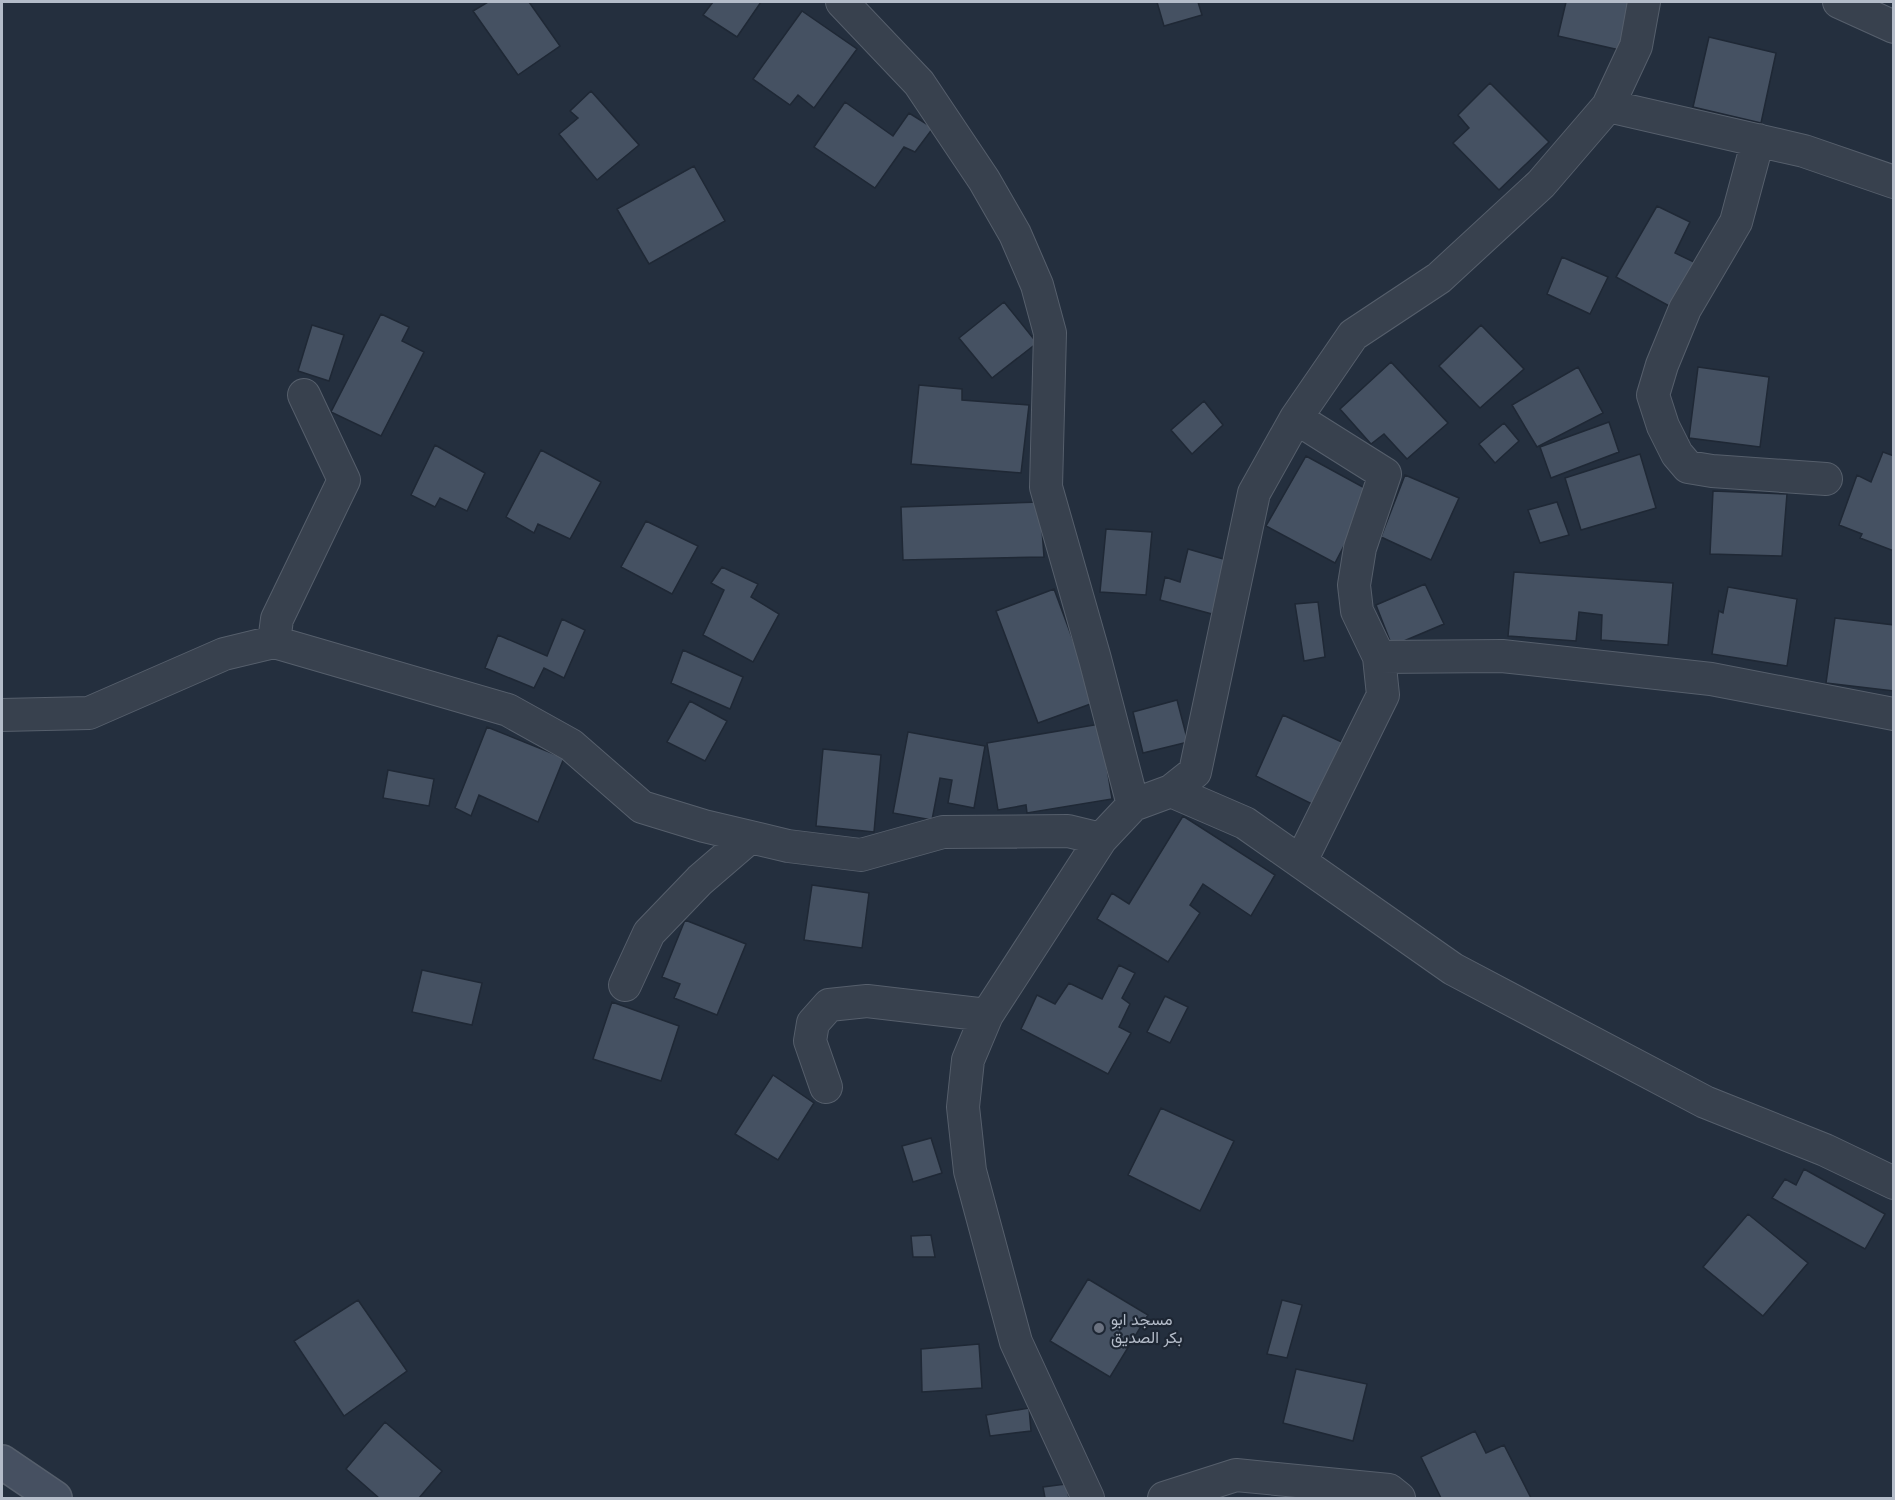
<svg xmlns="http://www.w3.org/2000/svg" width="1895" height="1500" viewBox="0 0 1895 1500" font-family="Inter,Vazirmatn,sans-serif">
<rect width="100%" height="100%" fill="#242f3e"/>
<!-- building -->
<path fill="#455162" stroke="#1f2835" stroke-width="1.5" d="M488,2H529L560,46L518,75L473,11Z
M713,2H761L737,37L703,15Z
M1157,2H1198L1202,15L1164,26Z
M1566,2H1635L1624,51L1558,36Z
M802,11L857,49L814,108L798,95L790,105L753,79Z
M1709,37L1776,53L1761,123L1693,107Z
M1490,83L1549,142L1499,190L1453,143L1469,128L1458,115Z
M591,91L639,145L597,180L559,134L578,118L570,111Z
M845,102L893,136L909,113L933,128L915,152L904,147L875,188L814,147Z
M694,166L725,221L649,264L617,209Z
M1657,206L1690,222L1675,253L1696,263L1671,307L1616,277Z
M1562,257L1608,277L1590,314L1547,294Z
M1004,302L1037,343L992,378L959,338Z
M381,314L409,327L402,341L424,352L381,436L331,412Z
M312,325L344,335L329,381L298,371Z
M1481,325L1524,369L1480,408L1439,366Z
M1391,362L1448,423L1407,459L1384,434L1371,444L1340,409Z
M1578,367L1603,413L1537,447L1512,405Z
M1698,367L1769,377L1760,447L1689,438Z
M919,385L962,389V400L1029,405L1021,473L911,464Z
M1204,401L1223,425L1192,454L1171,430Z
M1609,422L1619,452L1551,478L1540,447Z
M1504,423L1519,441L1495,463L1479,444Z
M435,445L485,473L467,511L440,498L435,507L411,495Z
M541,450L601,482L570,539L538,524L534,533L506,517Z
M1883,452L1894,456V551L1860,538L1862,534L1839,525L1857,475L1871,482Z
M1640,454L1656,508L1581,530L1565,478Z
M1306,456L1372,492L1335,563L1266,526Z
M1405,475L1459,498L1431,560L1381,537Z
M1713,491L1787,494L1782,556L1710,554Z
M1040,502L1044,557L903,560L901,507Z
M1557,502L1569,535L1540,543L1528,510Z
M646,521L698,546L672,594L621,567Z
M1106,529L1152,532L1146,595L1100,592Z
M1188,549L1227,560L1212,614L1160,600L1165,577L1180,582Z
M722,567L758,584L751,597L779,614L753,662L703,635L724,590L711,583Z
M1514,572L1673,583L1668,645L1601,640L1602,615L1579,612L1576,641L1508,636Z
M1425,584L1444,624L1392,646L1376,605Z
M1728,587L1797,599L1787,666L1712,654L1719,611L1723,613Z
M1054,589L1096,702L1038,723L996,611Z
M1318,602L1325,657L1304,661L1295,604Z
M1835,618L1894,625V691L1826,683Z
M562,619L585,630L564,678L544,668L534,688L485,668L498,635L547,656Z
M683,650L743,677L730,709L671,683Z
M1177,700L1188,742L1143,753L1133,712Z
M690,701L727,721L705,761L667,742Z
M1283,715L1344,743L1314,805L1256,776Z
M1100,724L1112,799L1027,813L1026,805L998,810L987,743Z
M487,727L564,758L538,822L479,795L471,816L455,808Z
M908,732L985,746L974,808L948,803L952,780L940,778L932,820L893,813Z
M823,749L881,755L874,832L816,826Z
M388,770L434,779L429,806L383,798Z
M1183,816L1275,875L1251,916L1203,884L1190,905L1200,913L1168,962L1097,919L1112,893L1129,904Z
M812,885L869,893L862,948L804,940Z
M685,920L746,944L717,1015L674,998L680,984L662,977Z
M1119,965L1135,973L1122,998L1130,1004L1119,1027L1131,1033L1108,1074L1021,1029L1037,995L1055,1004L1069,983L1102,999Z
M422,970L482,983L472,1025L412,1012Z
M1165,996L1188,1007L1170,1043L1147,1032Z
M612,1002L679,1026L661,1081L593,1059Z
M773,1075L814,1103L778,1160L735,1134Z
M1161,1108L1234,1141L1200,1211L1128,1175Z
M931,1138L942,1173L913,1182L902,1146Z
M1804,1169L1885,1214L1865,1249L1772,1198L1785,1179L1796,1185Z
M1748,1214L1808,1263L1763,1316L1703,1267Z
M931,1235L935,1257H913L911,1236Z
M1088,1279L1148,1315L1110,1377L1050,1341Z
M358,1300L407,1371L344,1416L294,1341Z
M1282,1300L1302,1305L1287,1358L1267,1354Z
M979,1344L982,1388L922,1392L921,1349Z
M1296,1369L1367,1384L1353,1441L1283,1423Z
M1029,1408L1031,1431L990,1436L986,1415Z
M385,1422L442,1471L419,1498H379L346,1469Z
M1475,1431L1486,1453L1504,1445L1531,1498H1441L1421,1457Z
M1066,1484L1069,1498H1045L1043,1487Z"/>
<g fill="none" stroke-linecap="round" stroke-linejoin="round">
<defs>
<path id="street" d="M842,2L919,83L984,180L1015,234L1037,285L1050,333L1046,487L1095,659L1133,805L1101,839L987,1015L968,1060L963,1107L970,1171L1016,1342L1088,1498
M1839,2L1894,27
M1608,106L1804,151L1894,182
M1758,140L1736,222L1685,309L1662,365L1653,395L1663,426L1677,454L1688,467L1712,471L1826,479
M1296,418L1385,474L1360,548L1354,585L1357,611L1379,657L1383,695L1301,861
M274,642L277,619L344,480L304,395
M1379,657L1502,656L1711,679L1894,714
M2,715L89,713L224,654L274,642L508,710L571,745L642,807L704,826L788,846L861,855L943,832L1068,831L1101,839
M1171,791L1245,823L1453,969L1705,1102L1825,1150L1894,1183
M1133,805L1171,791L1195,772L1254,493L1296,418L1353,335L1439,278L1541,184L1608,106L1636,46L1644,2
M625,985L649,933L700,880L750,837
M826,1087L810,1041L813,1023L829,1005L867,1001L987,1015
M1164,1498L1236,1475L1389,1490L1399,1498"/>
<path id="secondary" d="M2,1462L55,1498"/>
</defs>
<!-- street casing -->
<use href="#street" stroke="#565f6c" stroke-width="34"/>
<!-- secondary casing -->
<use href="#secondary" stroke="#565f6c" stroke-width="36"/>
<!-- street -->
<use href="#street" stroke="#38414e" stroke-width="32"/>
<!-- secondary -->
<use href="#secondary" stroke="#465061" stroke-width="33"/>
</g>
<!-- markers -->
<circle fill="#6b7280" stroke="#1d2633" stroke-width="2" cx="1099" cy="1328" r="6"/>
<g text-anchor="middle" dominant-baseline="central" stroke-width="4.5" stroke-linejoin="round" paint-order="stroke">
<!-- poi labels -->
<g font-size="16" fill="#b4bcc9" stroke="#1d2633" text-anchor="start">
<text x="1111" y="1319">مسجد ابو<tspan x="1111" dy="18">بكر الصديق</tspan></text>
</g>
</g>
<!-- border -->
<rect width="1895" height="1500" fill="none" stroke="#b4bcc9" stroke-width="6"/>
</svg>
